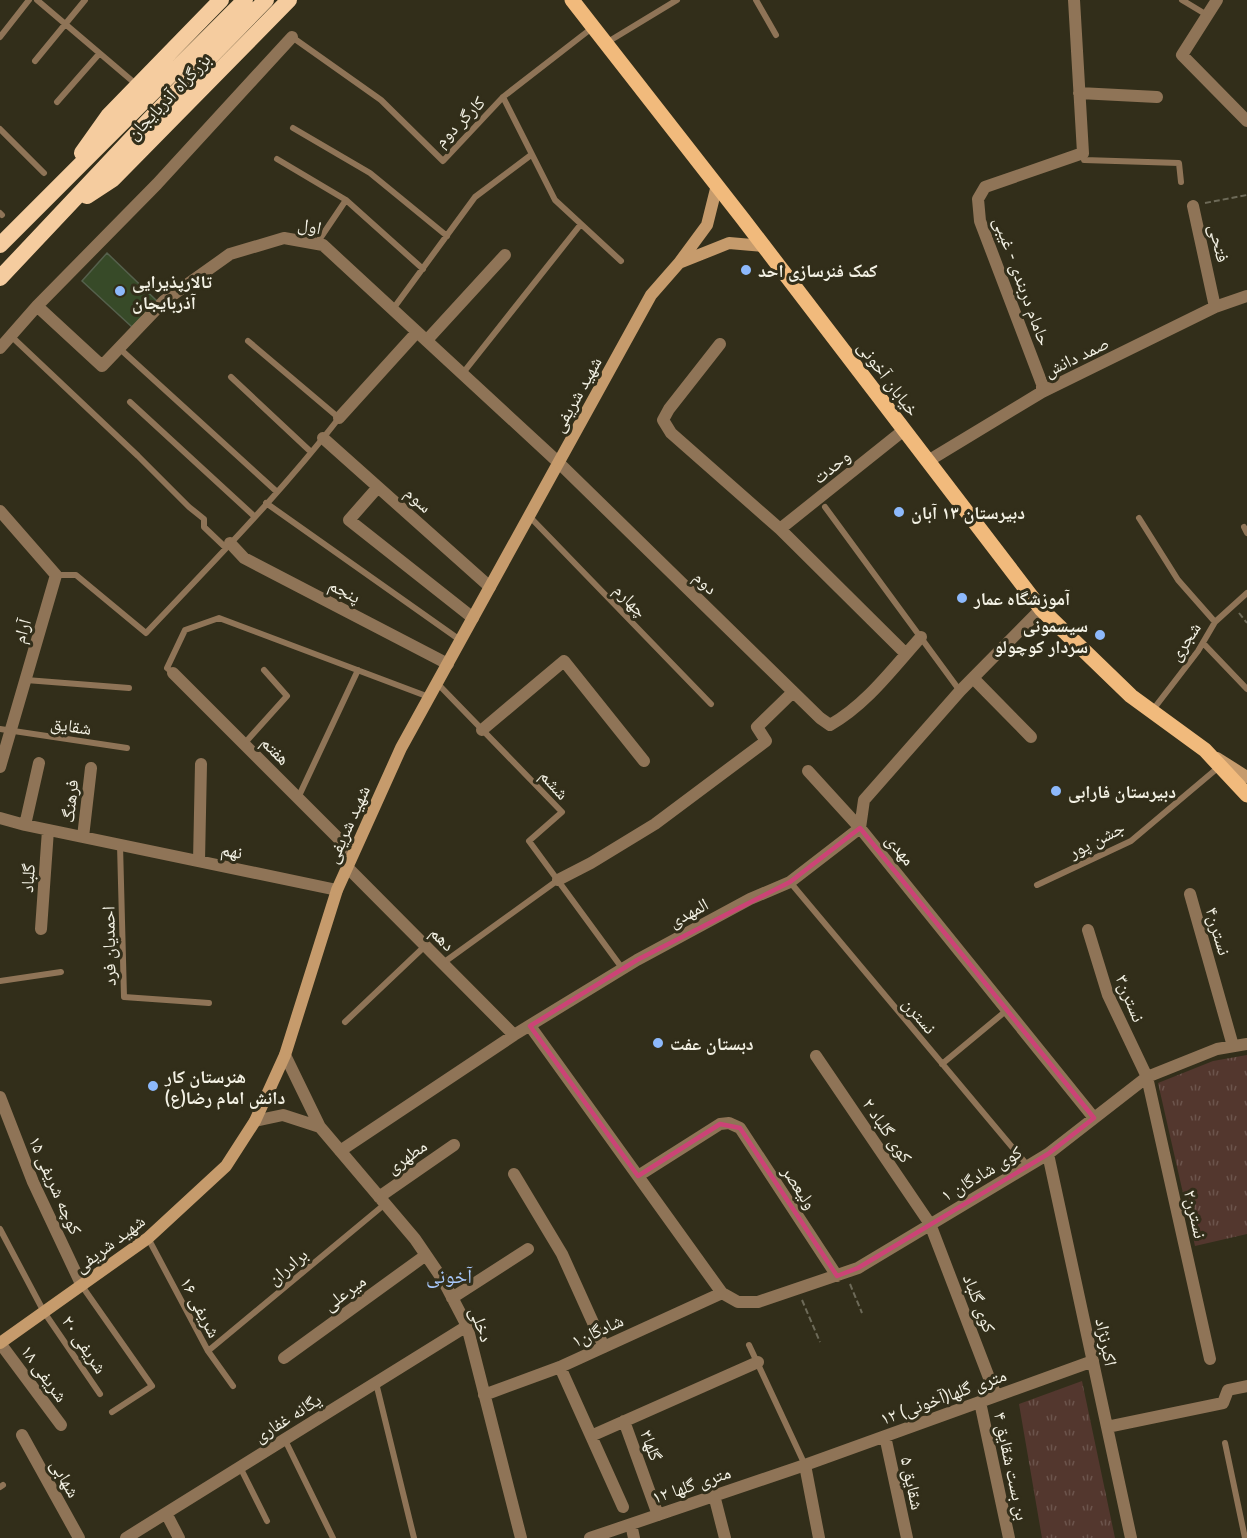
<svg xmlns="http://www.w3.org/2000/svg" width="1247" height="1538" viewBox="0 0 1247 1538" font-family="Lato,'Noto Naskh Arabic',sans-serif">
<defs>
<pattern id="grass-tufts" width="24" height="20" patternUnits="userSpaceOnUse" patternTransform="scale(1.5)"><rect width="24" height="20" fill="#53372e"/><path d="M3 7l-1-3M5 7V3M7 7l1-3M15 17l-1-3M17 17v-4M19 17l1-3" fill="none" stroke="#6c544c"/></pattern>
</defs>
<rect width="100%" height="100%" fill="#322e1a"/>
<!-- grass -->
<path fill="url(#grass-tufts)" d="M1247,1055V1234L1195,1246L1158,1083L1213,1061Z
M1082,1381L1115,1538H1042L1019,1404Z"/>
<!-- building -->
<path fill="#374a28" stroke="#55604c" stroke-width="1.5" d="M107,253L157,301L132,327L82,281Z"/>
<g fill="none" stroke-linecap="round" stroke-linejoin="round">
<!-- path -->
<path stroke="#6d6a58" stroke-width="2" stroke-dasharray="6 3" stroke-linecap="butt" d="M1205,203L1247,195
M1239,613L1247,623
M850,1284L862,1313
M802,1300L820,1342"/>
<!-- service -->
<path stroke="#8f7457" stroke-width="6" d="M37,0L137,85
M756,0L776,35
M1182,0L1207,15
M0,37L29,0
M292,37L381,100L443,161L503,97L592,28
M606,43L677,0
M35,61L85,0
M503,97L555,200L621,261
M57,102L99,54
M293,128L370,173L447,236
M0,129L44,173
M1083,153L1084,160L1179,163L1181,182
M277,159L346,200L423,269
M0,213L2,215
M317,243L346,200
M393,309L475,197L531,155
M11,336L138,456L189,507L204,519V527L226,548
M119,348L276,491
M463,373L581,224
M231,377L311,452
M130,402L254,516
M266,503L460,640
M825,507L960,691
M529,516L711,704
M1139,518L1178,580L1215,622
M1244,527L1247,533
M56,575H76L146,633C212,563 280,494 339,418L248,341
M1203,643L1247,689
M173,673L167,668L185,630L219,618L429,697
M26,680L129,688
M437,683L562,812L529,841L622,968
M1152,711L1198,651L1215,622L1247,593
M0,729L127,748
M244,744L287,696L264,670
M298,798L358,670
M120,845L124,997L209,1003
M790,882L1028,1166
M1037,885L1131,841L1220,766
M443,963L558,880
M0,981L61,972
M345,1022L425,946
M942,1064L1007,1010
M0,1229L44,1312L100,1394
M148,1238L208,1351L233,1386
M82,1286L152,1386L112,1412
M749,1345L805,1465
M208,1351L385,1204
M376,1383L414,1538
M285,1440L333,1538
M1225,1443L1245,1538
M240,1467L267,1521
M0,1487L3,1485"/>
<!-- minor -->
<path stroke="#8f7457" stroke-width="12" d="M1217,0L1182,55L1247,121
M1079,93L1157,97
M1193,206L1215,307
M37,306L102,366L164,301L230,254L284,238L323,245L559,463L820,718L830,725C867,704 893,668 921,637
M427,340L505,255
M720,344L669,409L663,420L671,433L780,529L906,654
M0,348L37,306L157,184L292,37
M1042,392V384L980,221L978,199L985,187L1083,153L1074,0
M339,418L417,332
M323,438L490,587
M928,461L1042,392L1215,307L1247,296
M378,487L349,520L473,618
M0,511L56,575L0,767
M780,529L904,430
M230,543L244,558L448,664
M173,673L353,853
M973,678L1031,737
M482,730L564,661L644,761
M808,771L860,828L1094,1118
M0,818L25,825L337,890
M25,825L39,763
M860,828L864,800L960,691L1041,609
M83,837L91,768
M199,861L201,764
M347,867L514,1035
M558,880L591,863L655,824L766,741L757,727L793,692
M1190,894L1233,1046
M41,929L48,830
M1088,930L1108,995L1147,1077L1210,1359
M530,1026L722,1293L738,1302H758L858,1268L1048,1154L1147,1077L1217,1049L1247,1044
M285,1055L320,1127L415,1239L443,1280L467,1326L521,1538
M816,1056L930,1224L996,1396
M0,1097L33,1182L82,1286
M255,1121L283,1115L320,1127
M340,1151L514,1035L637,960L750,899L790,882L860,828
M1048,1154L1131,1538
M514,1174L562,1254L604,1347
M638,1176L720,1124L729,1123L740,1128L837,1276
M379,1197L454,1145
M452,1298L528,1249
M0,1343L61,1425
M284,1358L426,1255
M560,1367L623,1507
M484,1395L560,1367L722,1293
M980,1402L1009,1538
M624,1421L658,1515
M1107,1427L1223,1403L1228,1390L1247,1386
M22,1435L79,1538
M591,1436L758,1362
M885,1436L907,1538
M805,1465L819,1538
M714,1495L725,1538
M166,1513L179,1538
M631,1524L634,1538
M126,1538L467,1326
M590,1538L805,1465L1093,1361"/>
<!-- secondary -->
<path stroke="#c69b6c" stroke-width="12" d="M717,185L707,225L679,263L729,243L764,246
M1217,758L1247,777
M0,1343L148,1238L226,1166L255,1121L285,1055L337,890L401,748L651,295L679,263"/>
<!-- primary -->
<path stroke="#f1ba7c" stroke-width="15" d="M572,0L743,219L1041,609L1131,696L1205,750L1247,795"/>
<!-- trunk -->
<path stroke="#f5cc9f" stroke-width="16" d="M82,153L109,115L221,0
M87,196L113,179L289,0
M0,245L245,0
M0,278L148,121L266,0"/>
</g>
<!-- marked area -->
<path fill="none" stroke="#cc4376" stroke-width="4.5" stroke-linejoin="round" d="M860,828L1094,1118L1048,1154L858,1268L837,1276L740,1128L720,1124L638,1176L530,1026L637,960L790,882Z"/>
<!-- markers -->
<g fill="#8db9fc" stroke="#322e1a" stroke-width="2">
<circle cx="746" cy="270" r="6"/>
<circle cx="120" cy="291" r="6"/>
<circle cx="899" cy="512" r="6"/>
<circle cx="962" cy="598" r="6"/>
<circle cx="1100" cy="635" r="6"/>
<circle cx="1056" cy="791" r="6"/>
<circle cx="658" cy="1043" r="6"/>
<circle cx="153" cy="1086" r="6"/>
</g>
<g text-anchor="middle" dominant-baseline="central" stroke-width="6" stroke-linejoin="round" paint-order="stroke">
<!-- street labels -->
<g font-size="18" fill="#f3f1e4" stroke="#322e1a">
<text transform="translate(168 96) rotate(-46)">بزرگراه آذربایجان</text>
<text transform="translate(459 121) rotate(-45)">کارگر دوم</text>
<text transform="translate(310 225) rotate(12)">اول</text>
<text transform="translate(1220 243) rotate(77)">فتحی</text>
<text transform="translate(1023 281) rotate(70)">حامام دربندی - غیبی</text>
<text transform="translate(1076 356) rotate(-26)">صمد دانش</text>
<text transform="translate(889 378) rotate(53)">خیابان آخونی</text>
<text transform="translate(576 394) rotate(-61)">شهید شریفی</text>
<text transform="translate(831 466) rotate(-39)">وحدت</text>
<text transform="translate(419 499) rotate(42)">سوم</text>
<text transform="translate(706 582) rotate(44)">دوم</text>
<text transform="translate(345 590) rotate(27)">پنجم</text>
<text transform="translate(631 600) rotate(46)">چهارم</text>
<text transform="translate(21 631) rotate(-74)">آرام</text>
<text transform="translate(1184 641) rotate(-56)">شجری</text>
<text transform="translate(71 725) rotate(8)">شقایق</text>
<text transform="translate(276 750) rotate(45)">هفتم</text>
<text transform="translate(555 784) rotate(48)">ششم</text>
<text transform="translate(69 801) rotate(-84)">فرهنگ</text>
<text transform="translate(347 824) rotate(-66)">شهید شریفی</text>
<text transform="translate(1096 839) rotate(-27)">جشن پور</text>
<text transform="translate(901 849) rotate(51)">مهدی</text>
<text transform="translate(232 850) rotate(12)">نهم</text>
<text transform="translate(27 878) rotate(-86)">گلباد</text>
<text transform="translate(688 912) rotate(-28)">المهدی</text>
<text transform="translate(1219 931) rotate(74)">نسترن۴</text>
<text transform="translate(443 938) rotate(45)">دهم</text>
<text transform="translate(108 946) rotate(-91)">احمدیان فرد</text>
<text transform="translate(1131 998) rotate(68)">نسترن۳</text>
<text transform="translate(920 1015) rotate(50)">نسترن</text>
<text transform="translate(888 1130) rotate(56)">کوی گلباد ۲</text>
<text transform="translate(406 1156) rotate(-35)">مطهری</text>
<text transform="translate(981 1173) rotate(-31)">کوی شادگان ۱</text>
<text transform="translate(56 1185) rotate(66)">کوچه شریفی ۱۵</text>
<text transform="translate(800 1187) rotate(57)">ولیعصر</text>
<text transform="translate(1196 1214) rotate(77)">نسترن۲</text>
<text transform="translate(109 1243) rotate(-37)">شهید شریفی</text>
<text transform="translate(287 1266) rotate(-40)">برادران</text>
<text transform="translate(344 1292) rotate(-36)">میرعلی</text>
<text transform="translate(980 1303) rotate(69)">کوی گلباد</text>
<text transform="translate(201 1307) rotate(62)">شریفی ۱۶</text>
<text transform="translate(482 1324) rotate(70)">دخلی</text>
<text transform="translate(597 1330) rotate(-25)">شادگان۱</text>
<text transform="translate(1107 1342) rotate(78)">اکبرنژاد</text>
<text transform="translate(85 1344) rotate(56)">شریفی ۲۰</text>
<text transform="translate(45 1373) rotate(54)">شریفی ۱۸</text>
<text transform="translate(943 1396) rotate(-20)">۱۲ متری گلها(آخونی)</text>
<text transform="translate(287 1417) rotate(-32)">یگانه غفاری</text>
<text transform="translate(652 1445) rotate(70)">گلها۳</text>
<text transform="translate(1012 1466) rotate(78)">بن بست شقایق ۴</text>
<text transform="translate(66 1478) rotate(61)">شهابی</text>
<text transform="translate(913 1483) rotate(78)">شقایق ۵</text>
<text transform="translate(691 1484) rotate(-19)">۱۲ متری گلها</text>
</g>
<!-- poi labels -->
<g font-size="18" font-weight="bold" fill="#f3f1e4" stroke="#322e1a" text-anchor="start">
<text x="758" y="270">کمک فنرسازی احد</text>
<text x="132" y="281">تالارپذیرایی<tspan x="132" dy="21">آذربایجان</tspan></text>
<text x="911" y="512">دبیرستان ۱۳ آبان</text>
<text x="974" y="598">آموزشگاه عمار</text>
<text x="1088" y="625" text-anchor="end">سیسمونی<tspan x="1088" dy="21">سردار کوچولو</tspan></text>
<text x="1068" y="791">دبیرستان فارابی</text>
<text x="670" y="1043">دبستان عفت</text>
<text x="165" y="1076">هنرستان کار<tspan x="165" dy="21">دانش امام رضا(ع)</tspan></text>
</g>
<!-- neighbourhood labels -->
<g font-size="20" fill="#a8c8fb" stroke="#322e1a">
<text x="449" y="1275">آخونی</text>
</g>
</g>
</svg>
